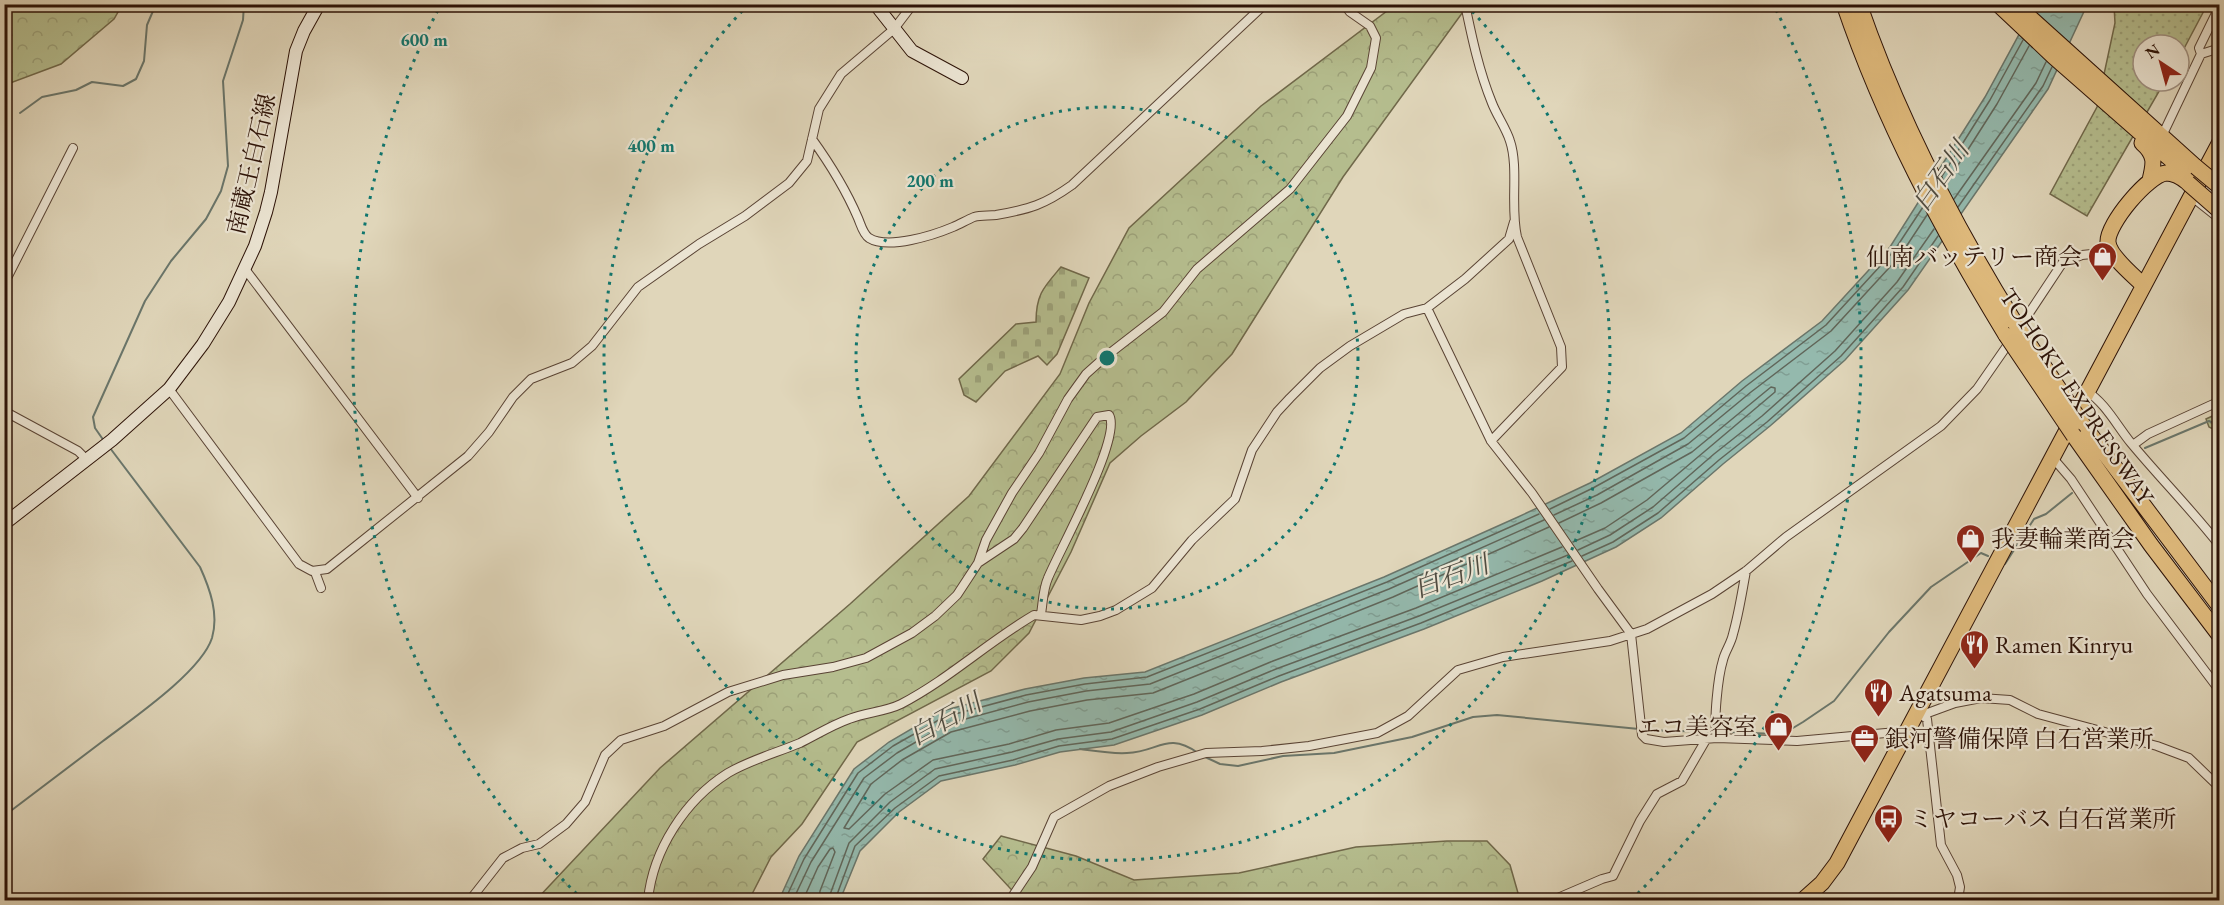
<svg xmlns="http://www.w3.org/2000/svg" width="2224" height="905" viewBox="0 0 2224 905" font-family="'EB Garamond','Noto Serif JP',serif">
<defs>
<pattern id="grass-dots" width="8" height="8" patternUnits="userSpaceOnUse" patternTransform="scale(1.5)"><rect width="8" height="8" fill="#b5bd8e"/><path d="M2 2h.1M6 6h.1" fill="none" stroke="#9ca179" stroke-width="1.8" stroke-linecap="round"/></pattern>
<pattern id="forest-crowns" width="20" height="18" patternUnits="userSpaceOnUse" patternTransform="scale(1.5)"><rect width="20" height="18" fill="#b5bd8e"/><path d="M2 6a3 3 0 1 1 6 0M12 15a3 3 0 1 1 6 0" fill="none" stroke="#9ca179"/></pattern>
<pattern id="cemetery-stones" width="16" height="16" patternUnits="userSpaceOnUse" patternTransform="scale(1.5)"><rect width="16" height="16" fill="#b5bd8e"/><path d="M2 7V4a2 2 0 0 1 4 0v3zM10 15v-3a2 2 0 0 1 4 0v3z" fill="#9ca179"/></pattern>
<pattern id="water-ripples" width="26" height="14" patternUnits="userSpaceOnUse" patternTransform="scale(1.5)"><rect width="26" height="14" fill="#94b9ad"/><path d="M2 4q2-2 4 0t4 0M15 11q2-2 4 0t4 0" fill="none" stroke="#809e93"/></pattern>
</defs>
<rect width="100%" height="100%" fill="#e0d6ba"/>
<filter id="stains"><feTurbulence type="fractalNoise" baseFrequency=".00333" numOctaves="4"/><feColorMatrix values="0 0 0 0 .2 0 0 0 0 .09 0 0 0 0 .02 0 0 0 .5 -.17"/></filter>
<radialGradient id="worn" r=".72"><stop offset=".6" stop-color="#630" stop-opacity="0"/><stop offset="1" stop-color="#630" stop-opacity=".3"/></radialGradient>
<!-- grass -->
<path fill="url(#grass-dots)" stroke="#70684a" stroke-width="1.5" d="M2114,5H2207L2179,58V45H2143V81H2165L2087,216L2050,194L2097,107L2115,23Z
M2219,413V432L2209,427L2206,419Z"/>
<!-- forest -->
<path fill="url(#forest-crowns)" stroke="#70684a" stroke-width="1.5" d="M5,4H122V5L114,19L61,64L5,85Z
M1395,5H1468L1343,177L1232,354L1186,402L1141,436L1110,463L1071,552L1029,633L991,671L857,742L802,824L771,857L749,900H536L660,768L850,604L969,496L1060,374L1089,303L1129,228L1261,106Z
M1001,836L1076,856L1134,880L1239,873L1356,847L1447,841H1487L1510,865L1520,900H1021L983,859Z"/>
<!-- cemetery -->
<path fill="url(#cemetery-stones)" stroke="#70684a" stroke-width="1.5" d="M1061,267L1089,278L1057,354L1047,365L1038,356L1005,371L976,402L964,395L959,379L1016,324L1036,322C1036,294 1044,287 1061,267Z"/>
<!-- water -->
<path fill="url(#water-ripples)" stroke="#6a766b" stroke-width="1.5" d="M2035,5H2087L2048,89L1908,290L1845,360L1770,426L1723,464L1661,518L1616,547L1542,581L1424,629L1281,682L1202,715L1114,745L1060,752L1015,765L941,781L899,812L860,851L840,900H779L799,856L854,769L889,742L942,711L1025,689L1084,678L1145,672L1384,577L1518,517L1590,483L1681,433L1742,381L1822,321L1890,247L1985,97Z"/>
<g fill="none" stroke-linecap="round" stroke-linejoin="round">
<!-- shore -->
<path stroke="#60665a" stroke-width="1.5" d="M1942,176L1990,100L2023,40
M1946,184L1997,104L2029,46
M1954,199L2036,83L2046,62
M1958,207L2043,86L2052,67
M1550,509L1593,488L1684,438L1746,386L1826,325L1894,251L1923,207
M1554,515L1597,495L1688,444L1751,392L1831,331L1900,256L1927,215
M1559,523L1601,503L1692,452L1771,387L1775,388V392L1647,500L1605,528L1573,542
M1549,527L1393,597L1153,693L1087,700L1030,711L951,732L902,760L871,784L844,828L849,829L885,794L933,760L1009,744L1056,730L1109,723L1194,694L1273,661L1416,608L1562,547
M1578,550L1610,535L1653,507L1714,454L1762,416L1835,351L1897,282L1934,229
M1582,556L1613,542L1658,513L1719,460L1767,422L1841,356L1903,287L1938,236
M785,900L804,859L858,773L893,746L944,717L1026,695L1085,684L1147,677L1387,582L1539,514
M793,900L811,862L864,778L897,753L947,724L1028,702L1086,691L1150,684L1389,589L1544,520
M803,900L818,867L830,849L833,848L835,852L820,891L819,900
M828,900L849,843L890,802L935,769L1012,752L1058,739L1111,732L1197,702L1276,669L1419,616L1568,555
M835,900L855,846L895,808L939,776L1013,760L1059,746L1112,739L1200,709L1279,676L1421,623L1572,561"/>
<!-- stream -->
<path stroke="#6a766b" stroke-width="2" d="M20,113L42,97L76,90L92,82L123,86L136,79L144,61L147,25L156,4
M104,441L95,428L93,417L145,301L171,261L206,219L221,191L228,166L223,81L243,20L244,4
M2145,448L2209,421L2220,426
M2003,563L2005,564L2034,519L2046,514L2072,493
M1644,730L1713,732
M1719,732L1783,734L1803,722L1834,701L1889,632L1931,587L1981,553L1988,556
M1080,749C1095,751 1112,754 1127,753C1159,752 1167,731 1198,753
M1203,756L1220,764L1238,766L1283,756L1334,753L1412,737L1473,717L1497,715L1639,729
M4,816C37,791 70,766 103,741C132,719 201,672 212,638C219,614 210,589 200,567L110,448"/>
<defs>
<path id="street" d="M1465,4C1472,38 1479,71 1492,103C1497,116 1506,128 1510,141C1519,168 1510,207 1517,237L1561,347L1562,367L1491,441
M2201,54L2220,48
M2162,136L2201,54L2199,48L2220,5
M812,139C830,164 846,190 858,218C861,225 863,234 869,238C888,250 934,235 953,227C960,224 967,220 974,217C981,215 989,216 996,215C1030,209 1044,205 1072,185L1265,4
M2210,160L2220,168
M2191,196L2220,219
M245,269L418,498
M4,284L73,148
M1427,308L1491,441L1532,493L1598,589L1631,634L1642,735L1646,739L1664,742L1717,738L1797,741L1908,731
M2018,330L2063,262L2082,255L2111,252
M169,389L299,564L312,571L327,569L468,456L489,432L513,397L531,379L572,363L592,346L638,287L699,244L745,216L789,183L807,161L819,109L841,74L894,29L913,4
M2086,391C2105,402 2117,426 2131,443C2160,478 2192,510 2220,546
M4,411L78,451L87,460
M2133,445L2148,434L2220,401
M2052,457L2071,479L2147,594L2220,691
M978,563L1014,539L1023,528L1097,417L1109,415C1123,436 1059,551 1048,578C1043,589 1043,602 1041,614
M315,572L321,588
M1916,712L1925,714L1955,703L1981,698L2010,700L2038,714L2157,746L2189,758L2220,788
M1918,713L1927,719L1941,845L1957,875L1960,887L1958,900
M1717,738C1713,722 1718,676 1723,660C1725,651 1731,644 1733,634C1739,613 1742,592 1746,571
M470,900L503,858L522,848L539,844L566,824L585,802L605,755L621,740L664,726L728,692L783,675L833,667L866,658L912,633L935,616L957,595L978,563L986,540L1012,493L1039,453L1068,399L1086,374L1105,357L1163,312L1197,269L1290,189L1347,116L1371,68L1376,38L1370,26L1350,12L1344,4
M648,900C653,850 685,800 728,773C750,760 776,753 800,743C816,735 832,725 849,719C866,712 885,712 901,704C949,679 988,642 1034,615L1081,620L1100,616L1116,610L1152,588L1192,540L1235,499L1252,450L1277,412L1290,398L1320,368L1350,346L1404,314L1427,308L1465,279L1509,239L1514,222
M1010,900L1032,867L1054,817L1109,786L1158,767L1206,753L1262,751L1309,746L1377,733L1408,716L1458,670L1503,657L1610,641L1647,629L1712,594L1746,571L1786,537L1941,426L1977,389L2011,340
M1553,900L1602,879L1613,876L1640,821L1657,794L1682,781L1707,738"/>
<path id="secondary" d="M875,4L912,51L962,78
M4,524L112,440L169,389L203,344L229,302L255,246L266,212L271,192L296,51L304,31L319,4"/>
<path id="highway" d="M1844,4C1884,122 1942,230 2006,335
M1859,4C1898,117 1953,223 2015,323
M1998,4L2053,56L2192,178
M2015,4L2196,167
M2142,143C2156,155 2154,164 2150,180
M2143,285C2133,275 2109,256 2108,242C2107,224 2148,175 2166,173C2175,173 2181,177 2187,182
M2081,422L2220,607
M2074,436L2151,545L2220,636
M1803,900L1822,883L1837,863L2220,142"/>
</defs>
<!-- street casing -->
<use href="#street" stroke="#594334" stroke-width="10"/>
<!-- secondary casing -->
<use href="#secondary" stroke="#2c1207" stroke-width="14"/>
<!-- highway casing -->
<use href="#highway" stroke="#2c1207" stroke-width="17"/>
<!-- street -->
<use href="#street" stroke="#ebe4d2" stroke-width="8"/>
<!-- secondary -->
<use href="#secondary" stroke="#ebe4d2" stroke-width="12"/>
<!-- highway -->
<use href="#highway" stroke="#e0bb7d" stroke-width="15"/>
<defs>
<path id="highway-bridge" d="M2196,167L2220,187
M2188,183L2220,211
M2015,323L2081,422
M2006,335L2074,436"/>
</defs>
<!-- highway-bridge casing -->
<use href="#highway-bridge" stroke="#2c1207" stroke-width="17" stroke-linecap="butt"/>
<!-- highway-bridge -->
<use href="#highway-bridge" stroke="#e0bb7d" stroke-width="15"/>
</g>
<!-- distance rings -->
<g fill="none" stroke="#0f766e" stroke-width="3" stroke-dasharray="3 6">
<circle cx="1107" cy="358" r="251"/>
<path d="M1466 5A503 503 0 1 1 748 5"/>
<path d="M583 900A754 754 0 0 1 438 10M1776 10A754 754 0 0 1 1631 900"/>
</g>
<!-- icons -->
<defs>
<symbol id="shop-pin" viewBox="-11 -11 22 30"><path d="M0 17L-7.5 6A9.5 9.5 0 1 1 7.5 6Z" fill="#8f2418" stroke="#ebe4d2"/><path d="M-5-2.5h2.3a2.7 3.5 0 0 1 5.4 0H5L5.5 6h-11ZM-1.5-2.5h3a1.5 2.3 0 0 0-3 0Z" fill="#fff"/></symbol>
<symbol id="restaurant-pin" viewBox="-11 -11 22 30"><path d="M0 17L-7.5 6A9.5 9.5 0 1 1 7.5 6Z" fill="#8f2418" stroke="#ebe4d2"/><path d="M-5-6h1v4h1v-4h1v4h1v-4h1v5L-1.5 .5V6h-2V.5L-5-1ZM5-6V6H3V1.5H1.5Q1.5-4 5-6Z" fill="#fff"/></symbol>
<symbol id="office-pin" viewBox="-11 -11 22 30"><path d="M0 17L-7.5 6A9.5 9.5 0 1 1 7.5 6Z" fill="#8f2418" stroke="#ebe4d2"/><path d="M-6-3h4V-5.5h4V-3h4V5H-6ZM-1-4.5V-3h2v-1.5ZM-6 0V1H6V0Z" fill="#fff"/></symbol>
<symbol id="bus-pin" viewBox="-11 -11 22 30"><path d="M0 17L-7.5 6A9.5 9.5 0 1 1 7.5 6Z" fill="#8f2418" stroke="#ebe4d2"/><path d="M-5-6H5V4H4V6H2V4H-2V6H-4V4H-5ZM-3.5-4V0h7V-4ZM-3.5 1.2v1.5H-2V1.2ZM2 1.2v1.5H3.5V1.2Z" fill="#fff"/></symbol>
</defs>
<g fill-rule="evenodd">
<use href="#shop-pin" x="2086" y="240" width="33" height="45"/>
<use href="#shop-pin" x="1954" y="522" width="33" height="45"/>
<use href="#restaurant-pin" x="1958" y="628" width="33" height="45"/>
<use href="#restaurant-pin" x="1862" y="676" width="33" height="45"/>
<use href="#shop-pin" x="1762" y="710" width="33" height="45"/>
<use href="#office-pin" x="1848" y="722" width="33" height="45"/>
<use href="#bus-pin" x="1872" y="802" width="33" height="45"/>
</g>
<g text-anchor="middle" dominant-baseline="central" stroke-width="4.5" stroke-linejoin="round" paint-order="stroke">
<!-- street labels -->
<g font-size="24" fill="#2c1207" stroke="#ebe4d2">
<text transform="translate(251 164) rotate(-77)">南蔵王白石線</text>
<text transform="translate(2077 396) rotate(56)">TOHOKU EXPRESSWAY</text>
</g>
<!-- poi labels -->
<g font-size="24" fill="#2c1207" stroke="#ebe4d2" text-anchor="start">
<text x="2082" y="256" text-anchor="end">仙南バッテリー商会</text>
<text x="1991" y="538">我妻輪業商会</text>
<text x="1995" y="644">Ramen Kinryu</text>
<text x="1899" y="692">Agatsuma</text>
<text x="1757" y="726" text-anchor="end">エコ美容室</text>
<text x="1885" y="738">銀河警備保障 白石営業所</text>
<text x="1909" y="818">ミヤコーバス 白石営業所</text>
</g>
<!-- water labels -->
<g font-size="26" font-style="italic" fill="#504c41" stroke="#ebe4d2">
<text transform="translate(1940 176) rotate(-55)">白石川</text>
<text transform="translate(1451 576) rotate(-20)">白石川</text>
<text transform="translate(945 719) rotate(-29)">白石川</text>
</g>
</g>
<circle cx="1107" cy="358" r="9" fill="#0f766e" stroke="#ebe4d2" stroke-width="3"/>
<g font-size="18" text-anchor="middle" font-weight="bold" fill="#0f766e" stroke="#ebe4d2" stroke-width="4.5" stroke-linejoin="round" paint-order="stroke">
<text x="424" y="46">600 m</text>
<text x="651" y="152">400 m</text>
<text x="930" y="187">200 m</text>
</g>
<!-- margin -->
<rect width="2224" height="905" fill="none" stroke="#e0d6ba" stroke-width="24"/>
<rect x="6" y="6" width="2212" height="893" fill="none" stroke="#2c1207" stroke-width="3"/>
<rect x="12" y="12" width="2200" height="881" fill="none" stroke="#2c1207" stroke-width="1.5"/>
<!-- north arrow -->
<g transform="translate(2161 63) rotate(324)"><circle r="28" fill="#ebe4d2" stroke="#9f9081" stroke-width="1.5"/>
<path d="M0-4.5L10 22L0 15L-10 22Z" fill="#8f2418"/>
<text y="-9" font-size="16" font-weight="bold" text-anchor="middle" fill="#2c1207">N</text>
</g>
<rect width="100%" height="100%" filter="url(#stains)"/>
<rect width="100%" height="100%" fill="url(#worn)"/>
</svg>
